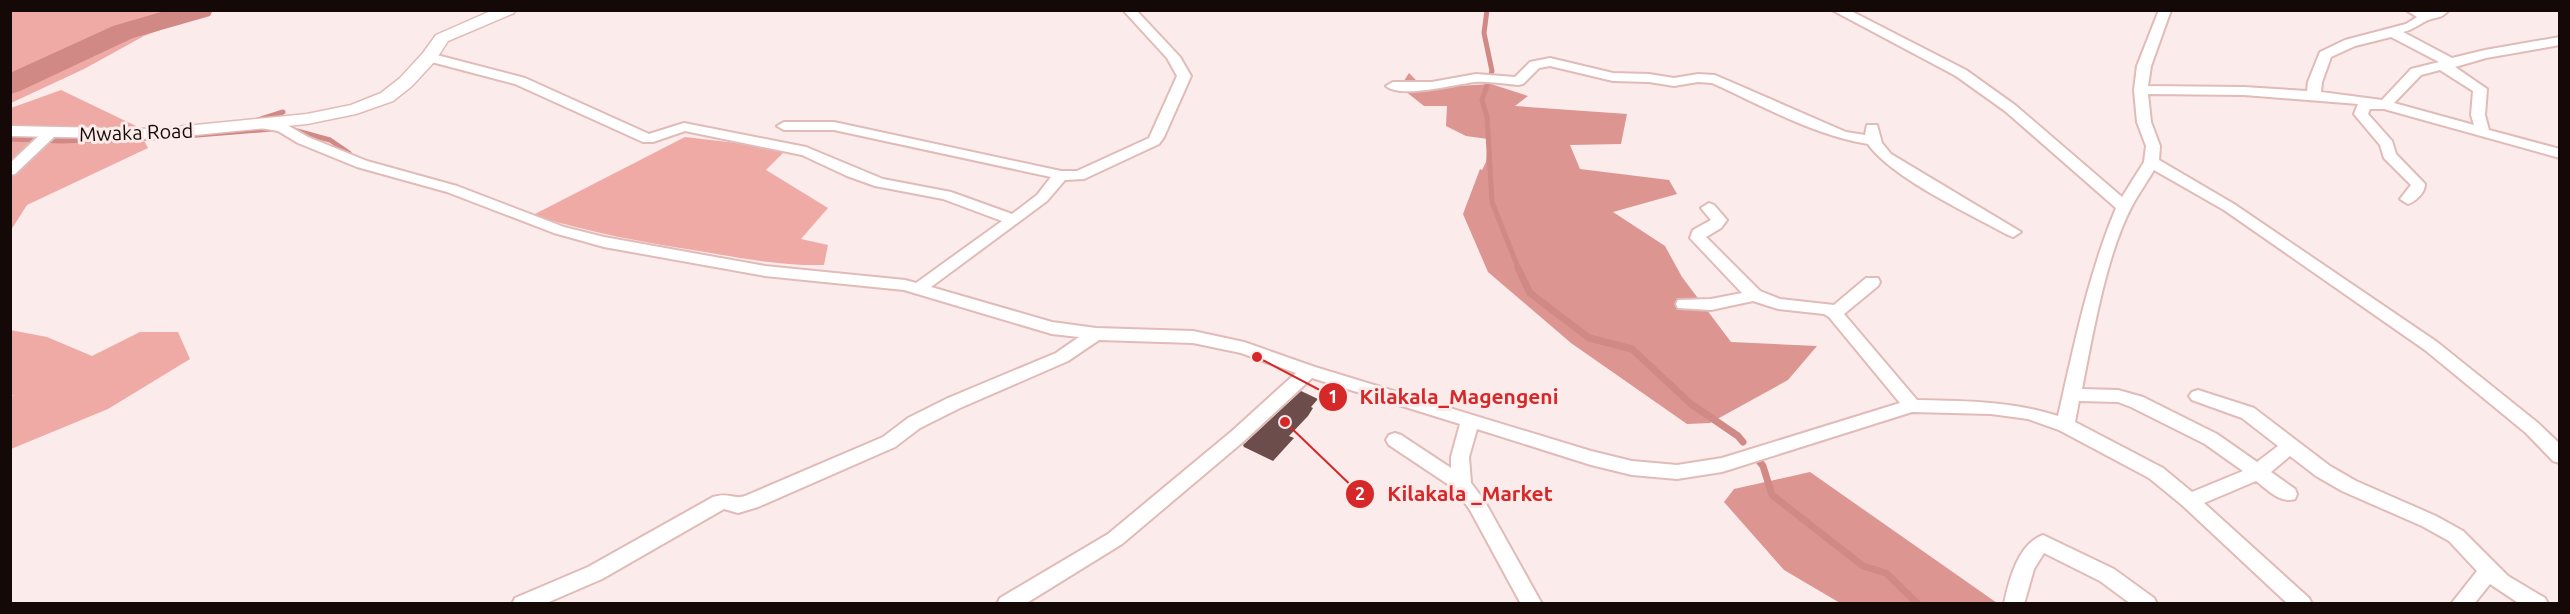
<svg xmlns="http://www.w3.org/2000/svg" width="2570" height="614" viewBox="0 0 2570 614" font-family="Ubuntu,sans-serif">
<rect width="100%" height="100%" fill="#fbebea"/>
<!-- green -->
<path fill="#efaaa6" d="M10,11L11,10L210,11L144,36L84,69L11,103Z
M61,90L136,126L148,148L27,205L11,230V108Z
M685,137L787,149L766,170L828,208L801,239L828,245L824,265C784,266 745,259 705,252C647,243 590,233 533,215Z
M10,330L47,337L92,356L140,332H178L190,359L108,409L11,449V397L14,395L11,396Z"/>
<!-- forest -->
<path fill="#dc9591" d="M1409,73L1424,88L1491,84L1528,96L1515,106L1627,114L1621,144L1570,145L1580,169L1669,180L1677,194L1613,212L1665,246L1682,277L1731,342L1817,346L1788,380L1710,423L1687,424L1571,343L1488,272L1463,214L1480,169L1482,170L1486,162L1488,139L1466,136L1446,126L1447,106H1424L1400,87Z
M1810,472L1997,603H1840L1784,570L1724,502L1734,489Z"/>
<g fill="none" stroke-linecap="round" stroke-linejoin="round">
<!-- stream-far1 -->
<path stroke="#d08985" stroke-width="5" d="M1487,10L1484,33L1492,71L1482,100L1487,117L1492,202L1519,270
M258,120L283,112
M286,128L330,140L349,153
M173,137L273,129
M10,139L61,141L151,138"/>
<!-- stream -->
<path stroke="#d08985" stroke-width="7" d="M1518,268L1530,293L1589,338L1632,349L1691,404L1738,436L1743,442
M1755,456L1763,466L1772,495L1863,566L1886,573L1918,604"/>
<!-- river -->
<path fill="#d08985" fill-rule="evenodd" d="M168,10H213L210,16L133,38L20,91L10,94V73L113,26Z"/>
</g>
<!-- building -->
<path fill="#6c4d4b" d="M1301,391L1318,399L1311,407L1313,408L1308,416L1289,436L1294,438L1273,461L1244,447L1243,445Z"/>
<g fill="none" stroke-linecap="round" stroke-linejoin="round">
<defs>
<path id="minor" d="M1123,10H1136L1180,57L1191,76L1164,137L1159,144L1084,179L1065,180L1047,201L931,287L1052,322L1096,328L1193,331L1244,342L1315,367L1591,451L1632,461L1677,465L1722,458L1900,403L1829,317L1824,314L1778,309L1753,301L1711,310L1678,308L1676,304L1678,300L1711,299L1742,293L1690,238L1693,230L1711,220L1701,208L1709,203L1714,205L1727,220L1721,228L1706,237L1760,291L1780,299L1834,305L1866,278H1878L1880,282L1878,286L1844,314L1917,400C1965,401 2012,401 2058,416C2074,346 2088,275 2116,208L2005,111L1956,76L1832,10H1849L1966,70L2015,105L2122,197L2144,162L2146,146L2137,122L2134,90L2137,66L2159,10H2171L2151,66L2148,86L2244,87L2307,91L2308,82L2320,52L2345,40L2406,24L2417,17L2406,10H2449C2443,17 2439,17 2431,19C2421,22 2414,30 2403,32L2452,58L2485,50L2560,37V45L2486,58L2455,67L2487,89L2485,115L2489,130L2560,149V158L2384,109H2370L2368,114L2392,141L2396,154L2425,184C2425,193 2416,201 2408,204L2400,199L2411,185L2384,158L2380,145L2354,114L2358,104L2244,95L2148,94L2151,122L2160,146L2159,160L2234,204L2437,342L2538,423L2560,444V463L2553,461L2526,433L2425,350L2224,210L2154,170C2147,182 2139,193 2132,206C2106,255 2093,333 2082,389L2118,390L2143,397L2217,434L2257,462L2278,446L2242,418L2192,400L2189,396L2192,392L2198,390L2254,408L2330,466L2356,481L2436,516L2463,531L2508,576L2545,598L2548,604H2520L2490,584L2474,604H2451L2477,571L2449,541L2422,526L2342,491L2316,476L2290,456L2271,472L2295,489L2297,494L2295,499C2280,504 2267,489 2256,481L2204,503L2309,598L2312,604H2288L2182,505L2149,478L2059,430L2028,419L1991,414L1912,412L1722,472L1677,479L1632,475L1591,465L1477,429L1469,457L1471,483L1484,500L1542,604H1521L1470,510L1455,489L1389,445L1386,440L1389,435L1395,433L1401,435L1451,468V457L1460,424L1312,378L1244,441L1122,544L1025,604H997L1000,598L1108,534L1232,431L1296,373L1241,353L1193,343L1099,340L1068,361L960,408L920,428L895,447L758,507L738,513L724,509L602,579L544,604H512L515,598L588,567L713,497C729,492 734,500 745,496L883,437L908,418L948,398L1056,353L1079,337L1052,334L904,290L765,276L604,247L554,233L447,192L357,167L298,143L278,131L255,127L253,124L260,120L287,125L308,137L367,161L457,186L564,227L604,237L765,266L905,280L916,283L1002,221L943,199L875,186L847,176L802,155L685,131L653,142H643L515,84L424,60L422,57L429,53L525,78L649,134L684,123L806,147L883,179L951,192L1012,214L1037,195L1051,177L834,130H784L777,126L784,122H834L1061,171H1077L1149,138L1177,76L1167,58ZM2391,37L2439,62L2411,69L2382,100L2321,92L2322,82L2331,57L2355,46ZM2440,70L2473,91L2471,115L2474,125L2394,103L2421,75ZM2079,401L2118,402L2131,407L2205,444L2243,471L2192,492L2163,468L2075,422Z
M1550,58L1613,73L1649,74L1674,78L1698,74L1715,75L1846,132L1865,135L1867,125H1877L1882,143L1891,154L2021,232L2013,237L2008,235C1970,214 1892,178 1868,144C1813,135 1763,106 1712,83L1698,82L1674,86L1649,82L1613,81L1550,66L1539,68L1523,84L1518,85C1504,84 1489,81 1475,82C1456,84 1400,99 1386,86L1393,82H1432L1476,74L1515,77L1530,62Z
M50,129L57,133L55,136L15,174L10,175V163L45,130Z
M2043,535L2114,569L2154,598L2157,604H2131L2100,581L2044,553L2034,569L2024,604H2004C2009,580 2018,544 2043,535Z"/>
<path id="tertiary" d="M493,10H516L514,13L448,41L435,61L412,86L393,101L356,114L307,124L155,139L10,136V126L155,129L307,114L351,105L381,93L400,78L423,53L436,35Z"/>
</defs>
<!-- minor casing -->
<use href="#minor" stroke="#e0bbb8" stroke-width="4"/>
<!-- tertiary casing -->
<use href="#tertiary" stroke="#e0bbb8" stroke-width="3"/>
<!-- minor -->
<use href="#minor" fill="#fff" fill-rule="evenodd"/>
<!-- tertiary -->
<use href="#tertiary" fill="#fff" fill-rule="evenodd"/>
</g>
<g text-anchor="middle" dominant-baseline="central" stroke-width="6" stroke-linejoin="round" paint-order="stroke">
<!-- street labels -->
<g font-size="20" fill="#150908" stroke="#fbebea">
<text transform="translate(136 132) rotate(-2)">Mwaka Road</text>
</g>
</g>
<!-- callouts -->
<path fill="none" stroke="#d62828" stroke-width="2" d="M1257 357L1333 397M1285 422L1360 494"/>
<g fill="#d62828" stroke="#fbebea" stroke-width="2">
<circle cx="1257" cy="357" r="6"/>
<circle cx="1285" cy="422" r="6"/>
<circle cx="1333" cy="397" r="15"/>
<circle cx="1360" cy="494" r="15"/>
</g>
<g font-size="18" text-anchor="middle" font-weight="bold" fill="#fff">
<text x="1333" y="403">1</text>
<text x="1360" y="500">2</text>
</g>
<g font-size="21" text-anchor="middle" font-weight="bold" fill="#d62828" stroke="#fbebea" stroke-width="6" stroke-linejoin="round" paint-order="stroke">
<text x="1459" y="404">Kilakala_Magengeni</text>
<text x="1470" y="501">Kilakala _Market</text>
</g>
<!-- border -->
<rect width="2570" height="614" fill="none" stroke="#150908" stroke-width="24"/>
</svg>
